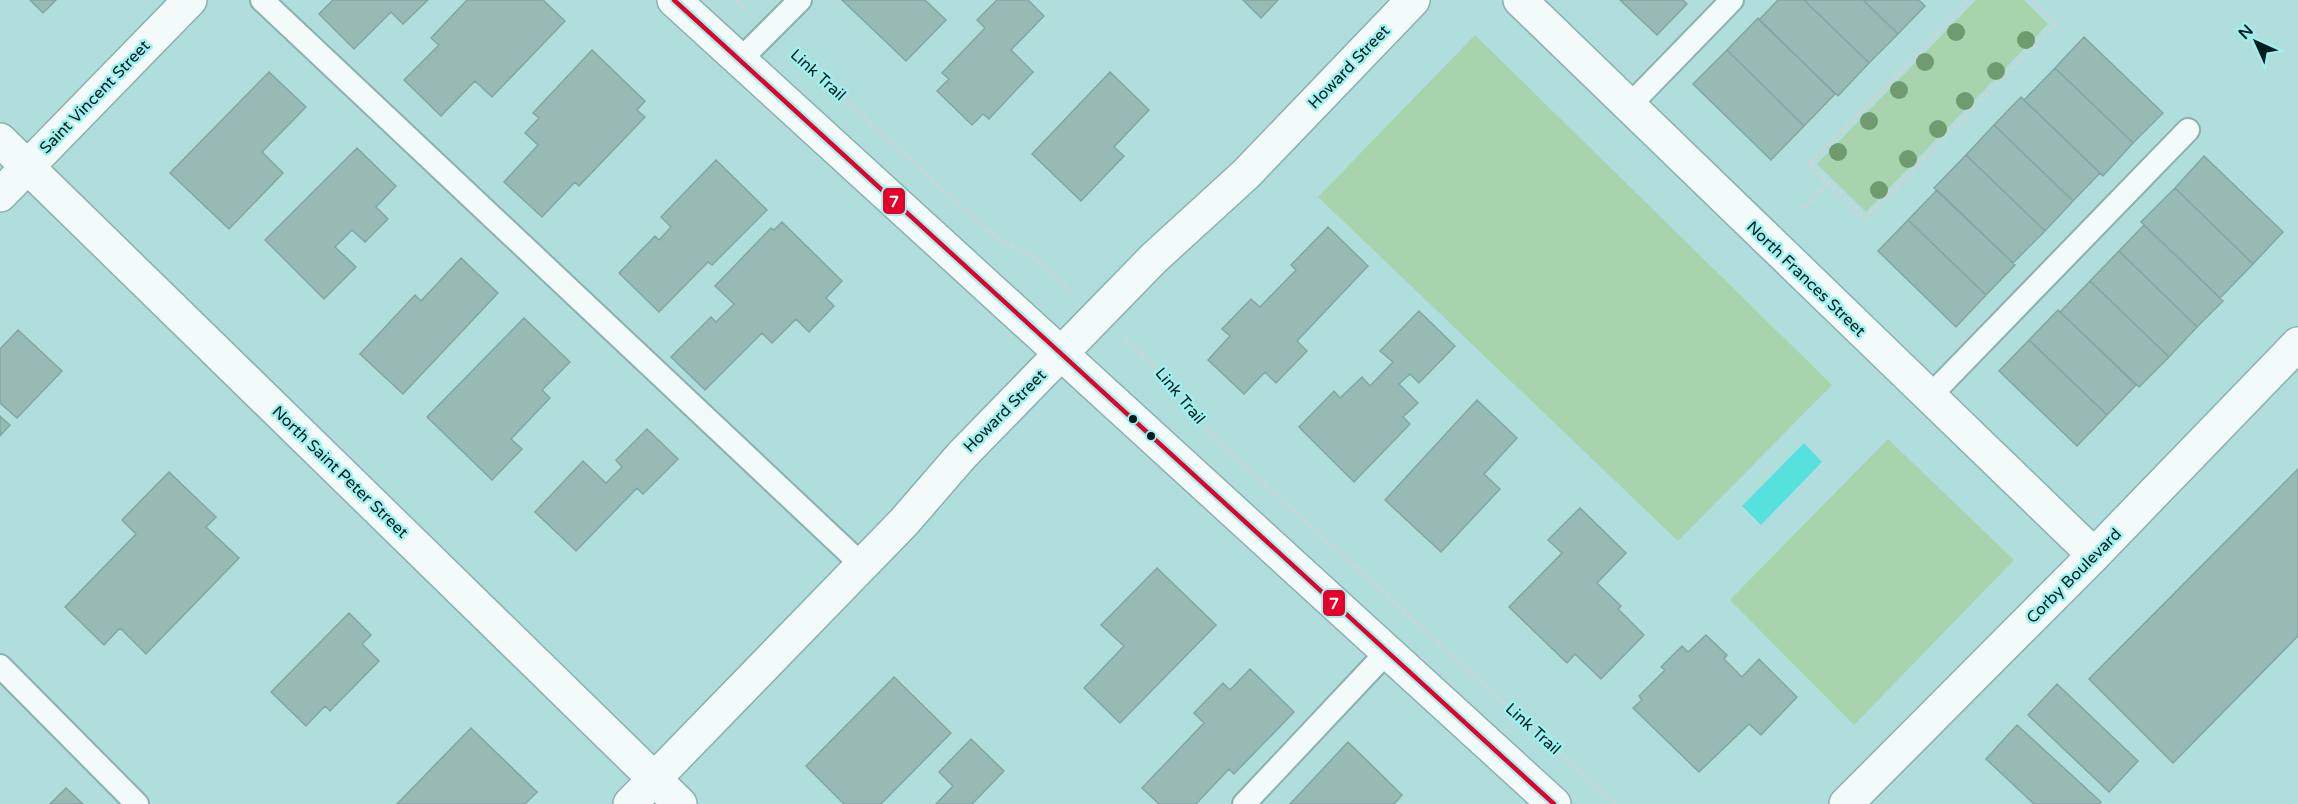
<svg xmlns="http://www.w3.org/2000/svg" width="2298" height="804" viewBox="0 0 2298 804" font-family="'Varela Round',sans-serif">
<rect width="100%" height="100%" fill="#b0dedd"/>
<!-- green -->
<path fill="#a7d3ad" d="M1976,0H2024L2048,24L1866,212L1817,164Z
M1475,35L1832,385L1678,541L1318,197Z
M1888,439L2014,560L1854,725L1730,600Z"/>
<!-- water -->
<path fill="#56e1df" d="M1804,443L1822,462L1761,525L1742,506Z"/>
<!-- building -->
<path fill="#97bab5" stroke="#82a6a2" stroke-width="1.5" d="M30,0H56L43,13Z
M333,0H428L403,24L391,12L354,49L319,14Z
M467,0H543L565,21L492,97L475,81L441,116L404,80L439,45L431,38Z
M842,0H925L946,20L906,61Z
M997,0H1028L1044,16L1011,50L1033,72L989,119L983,114L972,125L937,91L949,79L942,73L985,28L977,20Z
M1243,0H1278L1261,18Z
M1620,0H1683L1687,4L1657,35Z
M1778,0H1804L1869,63L1838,96L1759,20Z
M1804,0H1863L1898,34L1869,63Z
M1863,0H1919L1925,6L1898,34Z
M1758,18L1835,94L1804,126L1727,50Z
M2084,37L2163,113L2133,143L2055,68Z
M592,50L645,101L637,110L645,117L579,186L575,182L542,217L504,182L538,145L525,133L539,118L533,113Z
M1727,50L1804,126L1771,160L1693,84Z
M2055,68L2133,143L2103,176L2024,100Z
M269,72L306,107L262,152L283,173L229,229L170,173Z
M1110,72L1149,110L1114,147L1124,156L1081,201L1032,154Z
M2021,97L2100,173L2073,201L1994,125Z
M1994,125L2073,201L2045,231L1966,155Z
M357,148L396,186L376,207L388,219L365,242L352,230L335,247L356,267L324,299L265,240Z
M1966,155L2045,231L2013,263L1934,188Z
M2204,156L2283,232L2253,264L2175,188Z
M716,160L767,210L712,265L708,262L659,312L619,273L655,236L659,240L671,227L661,217Z
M2175,188L2253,264L2220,298L2141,222Z
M1937,190L2015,265L1986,295L1908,220Z
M1908,220L1986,295L1956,327L1878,251Z
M782,222L842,281L826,298L834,306L809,332L796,319L772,343L762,333L705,390L671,357L711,317L716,322L734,304L715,286L771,228L774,230Z
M2144,225L2223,301L2197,327L2119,251Z
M1328,227L1368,266L1297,341L1307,351L1276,383L1265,372L1244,394L1208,360L1230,336L1222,329L1251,299L1260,307L1296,270L1291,265Z
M2119,251L2197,327L2169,357L2090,281Z
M461,258L498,293L403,394L360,354L415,295L421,301Z
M2090,281L2169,357L2139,387L2060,312Z
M2058,310L2136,385L2107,415L2029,340Z
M1419,311L1455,346L1419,383L1410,374L1399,384L1418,403L1403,417L1410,424L1354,482L1299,427L1334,391L1340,398L1362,377L1370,386L1393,362L1380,351Z
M524,318L570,362L542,390L550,398L511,439L522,449L492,480L427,417Z
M18,330L62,371L17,418L0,403V349Z
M2029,340L2107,415L2077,446L1999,371Z
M1477,400L1517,438L1484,474L1500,489L1441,552L1385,500Z
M0,416L10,425L0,436Z
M647,429L678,459L643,494L637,488L576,551L535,512L583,461L606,483L622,467L616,460Z
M2298,469V636L2173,763L2089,679Z
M169,472L216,517L206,527L239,558L146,654L120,628L104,645L65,607L136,534L122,520Z
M1580,508L1626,553L1597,583L1621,606L1618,609L1644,635L1601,679L1575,654L1567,663L1509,607L1562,553L1548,540Z
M1157,568L1216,625L1120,723L1084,688L1124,646L1101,625Z
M349,613L371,635L362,644L379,661L330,711L325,706L306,726L271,692Z
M1706,635L1727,655L1724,659L1742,677L1759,659L1797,697L1761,735L1749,724L1699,772L1633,708L1642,700L1639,696L1665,670L1661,667L1682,646L1688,652Z
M1250,669L1294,712L1234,774L1229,769L1196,804H1159L1142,788L1204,723L1194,713L1223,683L1230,690Z
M894,677L951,733L881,804H844L806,766Z
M2057,684L2138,761L2109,792L2028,715Z
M2017,725L2101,802L2099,804H2034L1986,759Z
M471,728L537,792L525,804H397Z
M971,739L1004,771L972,804H936L953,786L939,772Z
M1348,742L1402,795L1394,804H1290Z
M66,788L83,804H50Z"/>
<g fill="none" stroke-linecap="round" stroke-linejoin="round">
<defs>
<path id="lane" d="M262,0L862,565
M740,60L800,0
M1629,106L1732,0
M1929,397L2188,130
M0,666L137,804
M1244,804L1388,651"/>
<path id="street" d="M674,0L1554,804
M1520,0L2094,555
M0,140L680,804
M0,195L190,0
M1846,804L2094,555L2298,344"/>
<path id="secondary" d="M630,804L904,522L962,455L1154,258L1246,174L1413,0"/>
</defs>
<!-- lane casing -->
<use href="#lane" stroke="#8bb0af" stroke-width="26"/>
<!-- street casing -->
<use href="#street" stroke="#8bb0af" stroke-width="36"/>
<!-- secondary casing -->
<use href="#secondary" stroke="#8bb0af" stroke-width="36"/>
<!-- path -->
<path stroke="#c7d6d6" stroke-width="4" stroke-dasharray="4.5 3" stroke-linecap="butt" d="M736,0L746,10
M1970,0L1809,164L1866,219L2055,24L2031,0
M792,51L988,231L1000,240L1035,258L1072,292
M1804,208L1829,183
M1124,339L1171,381L1213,437L1615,804"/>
<!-- lane -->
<use href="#lane" stroke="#f3fafa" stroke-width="22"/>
<!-- street -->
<use href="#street" stroke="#f3fafa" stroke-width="33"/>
<!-- secondary -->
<use href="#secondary" stroke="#f3fafa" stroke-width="33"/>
<defs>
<path id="bus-1" d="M674,0L1554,804"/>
</defs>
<!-- bus-1 casing -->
<use href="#bus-1" stroke="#9df1ef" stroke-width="9"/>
<!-- bus-1 -->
<use href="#bus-1" stroke="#e4002b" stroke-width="4.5"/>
</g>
<!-- trees -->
<g fill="#709b6f">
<circle cx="1956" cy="32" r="9"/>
<circle cx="2026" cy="40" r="9"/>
<circle cx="1925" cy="62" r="9"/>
<circle cx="1996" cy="71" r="9"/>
<circle cx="1899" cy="90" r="9"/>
<circle cx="1965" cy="101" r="9"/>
<circle cx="1869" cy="121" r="9"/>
<circle cx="1938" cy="129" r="9"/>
<circle cx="1838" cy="152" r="9"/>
<circle cx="1908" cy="159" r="9"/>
<circle cx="1879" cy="190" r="9"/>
</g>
<!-- markers -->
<g fill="#021d1c" stroke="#9df1ef" stroke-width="2">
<circle cx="1133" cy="419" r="5"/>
<circle cx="1151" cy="436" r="5"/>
</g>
<g text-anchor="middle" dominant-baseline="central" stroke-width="5" stroke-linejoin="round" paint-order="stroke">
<!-- street labels -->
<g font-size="16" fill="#021d1c" stroke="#9df1ef">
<text transform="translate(1349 67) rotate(-46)">Howard Street</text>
<text transform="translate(818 75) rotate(42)">Link Trail</text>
<text transform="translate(95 97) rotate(-46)">Saint Vincent Street</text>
<text transform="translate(1806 279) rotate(44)">North Frances Street</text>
<text transform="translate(1180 396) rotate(50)">Link Trail</text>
<text transform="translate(1005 411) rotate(-45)">Howard Street</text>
<text transform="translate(340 472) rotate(44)">North Saint Peter Street</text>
<text transform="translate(2074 576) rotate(-45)">Corby Boulevard</text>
<text transform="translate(1533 729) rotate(42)">Link Trail</text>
</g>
</g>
<g stroke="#9df1ef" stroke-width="2">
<rect x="882" y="187" width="24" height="28" rx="6" fill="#e4002b"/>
<rect x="1322" y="589" width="24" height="28" rx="6" fill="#e4002b"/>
</g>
<g font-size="16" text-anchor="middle" font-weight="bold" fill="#fff">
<text x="894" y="207">7</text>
<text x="1334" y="609">7</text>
</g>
<!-- north arrow -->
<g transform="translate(2256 42) rotate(315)" stroke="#9df1ef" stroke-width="4.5" paint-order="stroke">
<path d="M0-4.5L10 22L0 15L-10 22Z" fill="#021d1c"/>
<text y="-9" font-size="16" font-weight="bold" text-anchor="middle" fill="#021d1c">N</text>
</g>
</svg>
